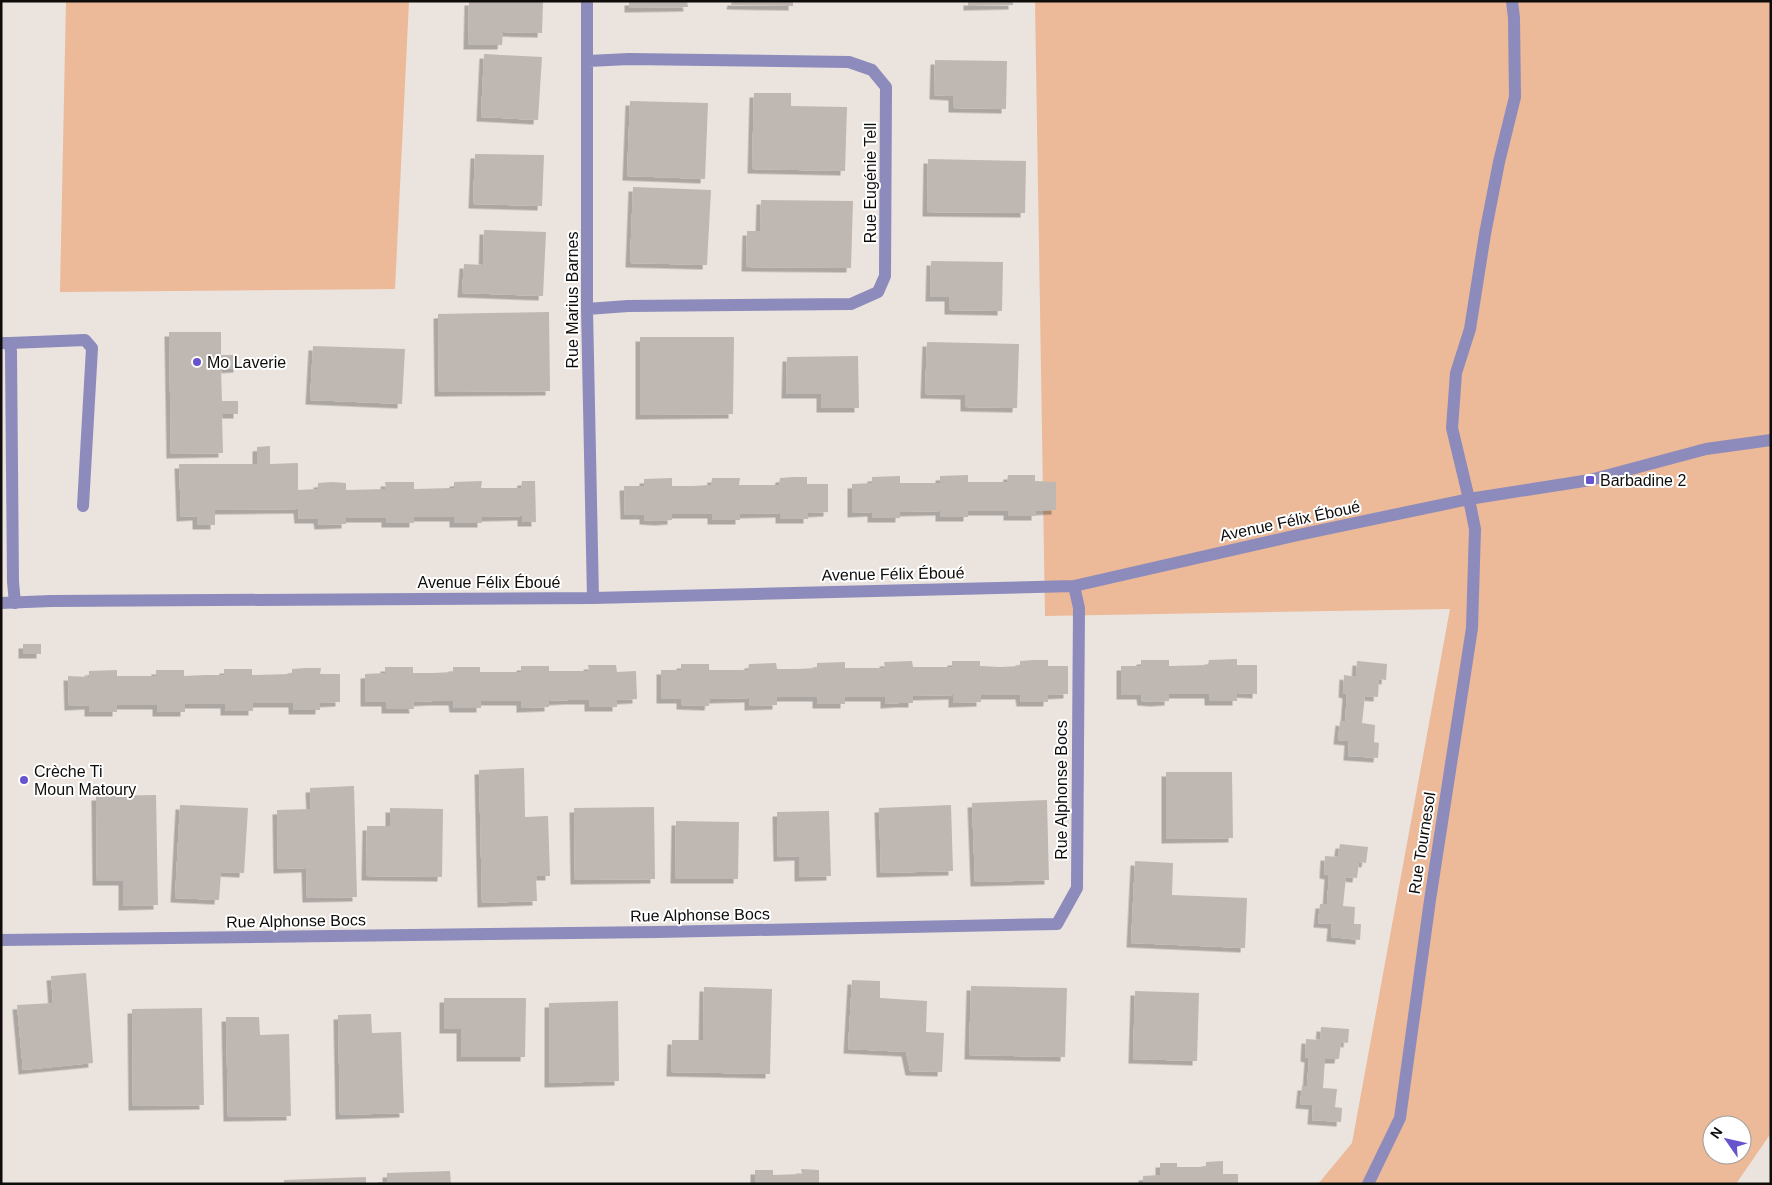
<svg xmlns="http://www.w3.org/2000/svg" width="1772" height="1185" viewBox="0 0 1772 1185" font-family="Helvetica,sans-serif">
<defs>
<filter id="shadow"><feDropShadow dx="-4.5" dy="4.5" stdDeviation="0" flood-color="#0004"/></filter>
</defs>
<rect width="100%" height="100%" fill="#ebe3dd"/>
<!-- green -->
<path fill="#ecb999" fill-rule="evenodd" d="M66,1H409L395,289L60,292Z
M1035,1H1771V1133L1736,1184H1318L1352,1143L1450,609L1045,616ZM1712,1125H1742V1155H1712Z"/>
<!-- building -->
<path fill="#bfb7b2" filter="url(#shadow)" d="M469,1H543L542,33L503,32L502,45H468Z
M629,1H687L688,7L629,8Z
M732,1H793V6L731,5Z
M968,1H1013V5L968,6Z
M484,54L542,57L538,120L481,117Z
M935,60L1007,61L1006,109L953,108V96L934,95Z
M754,93H791V106L847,107L845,171L752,169Z
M630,101L708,103L705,179L627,176Z
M475,154L544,155L542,206L473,204Z
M928,159L1026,161L1025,213L927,212Z
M633,187L711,190L707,265L630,263Z
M761,200L853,201L851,268L746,267L747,231H760Z
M484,230L546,232L543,296L462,293L464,264L483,265Z
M931,261L1003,262L1002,311L949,310V297H930Z
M549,312L550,391L439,392L438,314Z
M169,332H221V355H238V368L221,369L222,401H238V414H222L223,453L171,454Z
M640,337H734L733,414L640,415Z
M927,342L1019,344L1017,408L965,407V395L925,394Z
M313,346L405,349L402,404L310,400Z
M858,356L859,408H821V394H786L787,357Z
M270,446V464L298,463V490L318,489V483L332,482L346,483V490L386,489L385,482H414V489L454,488V482L482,481L481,488H521L522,481H535L536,522H522V516L482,517V523H454V517H414V523H386V518H346V524L319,525L318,519H299L298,509L215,510V525H197V516L181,517L179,464H257V447Z
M968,475V482H1007L1008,475H1035V481L1056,482V510L1036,511V516H1008V511H968V517H940V511L900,512V518H872V512L852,513V484L872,483V477L900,476V483H940V476Z
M793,477H807V484H828V512L808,513V519H780V513L740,514V520H712V514H672V520L659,521L644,520V515H625L624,486H644V479L672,478V486H692L711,485L712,478H740L739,485H779L780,478Z
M23,644H41V654H23Z
M1237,659V665H1257V694L1237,693V701H1209V694H1169V701L1155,702L1142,701L1141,695H1121V666H1141V660H1169V666L1208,665L1209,660Z
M1034,660H1048V666H1068V694L1048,695V702H1021L1020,695H981V702L953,703V695L913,696V703H899L885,704V697H845V704H817V697H777V705L749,706V698L710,699L709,706L681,705V699H661V670H681V664H709V670H748L749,664L776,663L777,669H797L817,668V663L845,662V668H885L884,662L912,661L913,667H952V661H980V666L1000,667L1020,666V661Z
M1357,661L1387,664L1386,680L1379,679L1378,697L1365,696L1362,723L1375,725L1374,742L1379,743L1378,758L1348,756L1349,741L1338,740L1340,721L1345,722L1347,694L1343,693L1344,675L1356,677Z
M588,665H616L617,672L636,671L637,699L617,700V707H589V700H569L549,701V707L521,708V701H481V708H454L453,701H433L413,702L414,709H386V702H365V674L385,673V667H413V673H433L453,672V667H480V672H521V666H549V671H589Z
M306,668H321L320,674H340V702L320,703V710H293V703H253V711H225V704H185V712H157V705H117V712H89V705L69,706L68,676L89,677V671L117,670V676H156V670H184V676L205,675H224V669H252V675L292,674V669Z
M524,768L525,817L548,816L550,876H536L537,901L482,903L479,770Z
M1166,772H1232L1233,838L1166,839Z
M354,786L357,897L307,898L306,868L278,869L277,810L311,809L310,788Z
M156,795L158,905L123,906V881H97L96,796Z
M1047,800L1049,880L975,882L972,803Z
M180,805L248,808L244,873L221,872L219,900L175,898Z
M951,805L953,871L881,873L879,808Z
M654,807L655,879L575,880L574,808Z
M390,808L443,809L442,877L366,876L367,826H390Z
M829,811L831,876L799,877V856L778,857L777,812Z
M676,821L739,822L738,879H675Z
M1340,844L1368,847L1366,863L1359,862L1357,878L1346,877L1343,906L1355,907L1354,924H1361L1360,940L1331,937L1332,924L1318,923L1320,904H1327L1329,875L1324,874L1325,856L1338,857Z
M1135,861L1173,863L1172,895L1247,898L1245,948L1131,943Z
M86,973L93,1063L23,1070L17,1005L53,1003L51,976Z
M852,980L880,981V998L927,1001L926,1032L944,1033L942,1072L910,1071L906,1052L848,1049Z
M971,986L1067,988L1065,1057L969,1055Z
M704,987L772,989L770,1074L671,1072L672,1040H703Z
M1135,991L1199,993L1197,1061L1133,1059Z
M444,998H526L525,1057H461V1029H444Z
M618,1001L619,1081L549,1083V1003Z
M202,1008L204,1105L133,1106L132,1009Z
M371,1014L372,1033L401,1032L404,1113L340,1115L338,1015Z
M226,1017H259L260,1035L289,1034L291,1116L228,1117Z
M1321,1027L1349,1029L1348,1043L1341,1042L1339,1059H1325L1323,1088L1337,1089L1335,1107L1342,1108L1341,1122L1312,1120L1313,1105L1300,1104L1302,1086H1307L1309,1058L1305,1057L1306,1039L1320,1040Z
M1223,1161V1174H1238V1184H1143V1176L1160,1175V1163H1177V1167H1206V1162Z
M801,1169L819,1170V1184H755V1170H773V1175L802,1174Z
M450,1171L451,1184H378V1182H387V1173Z
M366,1177V1184H284V1180Z"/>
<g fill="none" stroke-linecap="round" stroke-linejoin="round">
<!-- service -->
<path stroke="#8c8bbb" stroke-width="12" d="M1,343H10L11,352L13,582L15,603
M10,343L85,340L92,348L83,506
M1469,499L1452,428L1456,373L1470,329L1485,234L1499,162L1515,97L1514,18L1512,1"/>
<!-- minor -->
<path stroke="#8c8bbb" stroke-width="12" d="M587,1V309L593,598
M587,309L628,306L851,304L878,292L885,276L886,87L872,70L849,62L629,59L588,61
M1,603L51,601L593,598L1074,586L1298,535L1469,499L1590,480L1706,449L1771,440
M1,940L657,932L1057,924L1077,888L1079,608L1074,586
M1368,1184L1400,1118L1430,900L1472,628L1475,529L1469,499"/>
</g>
<!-- markers -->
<g fill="#6654cd" stroke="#fff" stroke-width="2">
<circle cx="197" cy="362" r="5"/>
<rect x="1585" y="475" width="10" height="10" rx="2.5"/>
<circle cx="24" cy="780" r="5"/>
</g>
<g text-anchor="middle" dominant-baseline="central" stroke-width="4" stroke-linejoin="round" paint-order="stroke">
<!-- street labels -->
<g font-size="16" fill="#0f0d0b" stroke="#fff">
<text transform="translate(870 183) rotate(-90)">Rue Eugénie Tell</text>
<text transform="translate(572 300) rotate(-90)">Rue Marius Barnes</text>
<text transform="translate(1290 521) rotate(-12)">Avenue Félix Éboué</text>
<text transform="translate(893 574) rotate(-1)">Avenue Félix Éboué</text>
<text x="489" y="582">Avenue Félix Éboué</text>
<text transform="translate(1061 790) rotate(-90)">Rue Alphonse Bocs</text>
<text transform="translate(1422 843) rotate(-81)">Rue Tournesol</text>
<text transform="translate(700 915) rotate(-1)">Rue Alphonse Bocs</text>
<text transform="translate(296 921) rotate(-1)">Rue Alphonse Bocs</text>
</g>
<!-- poi labels -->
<g font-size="16" fill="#0f0d0b" stroke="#fff" text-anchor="start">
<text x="207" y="362">Mo Laverie</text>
<text x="1600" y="480">Barbadine 2</text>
<text x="34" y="771">Crèche Ti<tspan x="34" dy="18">Moun Matoury</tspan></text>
</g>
</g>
<!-- border -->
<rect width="1772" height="1185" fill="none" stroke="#0f0d0b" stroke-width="5"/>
<!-- north arrow -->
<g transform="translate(1727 1140) rotate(304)"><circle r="24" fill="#ffffff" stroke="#9f9e9d"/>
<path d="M0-4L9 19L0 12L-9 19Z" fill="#6654cd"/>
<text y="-8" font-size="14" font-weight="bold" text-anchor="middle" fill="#0f0d0b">N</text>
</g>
</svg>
